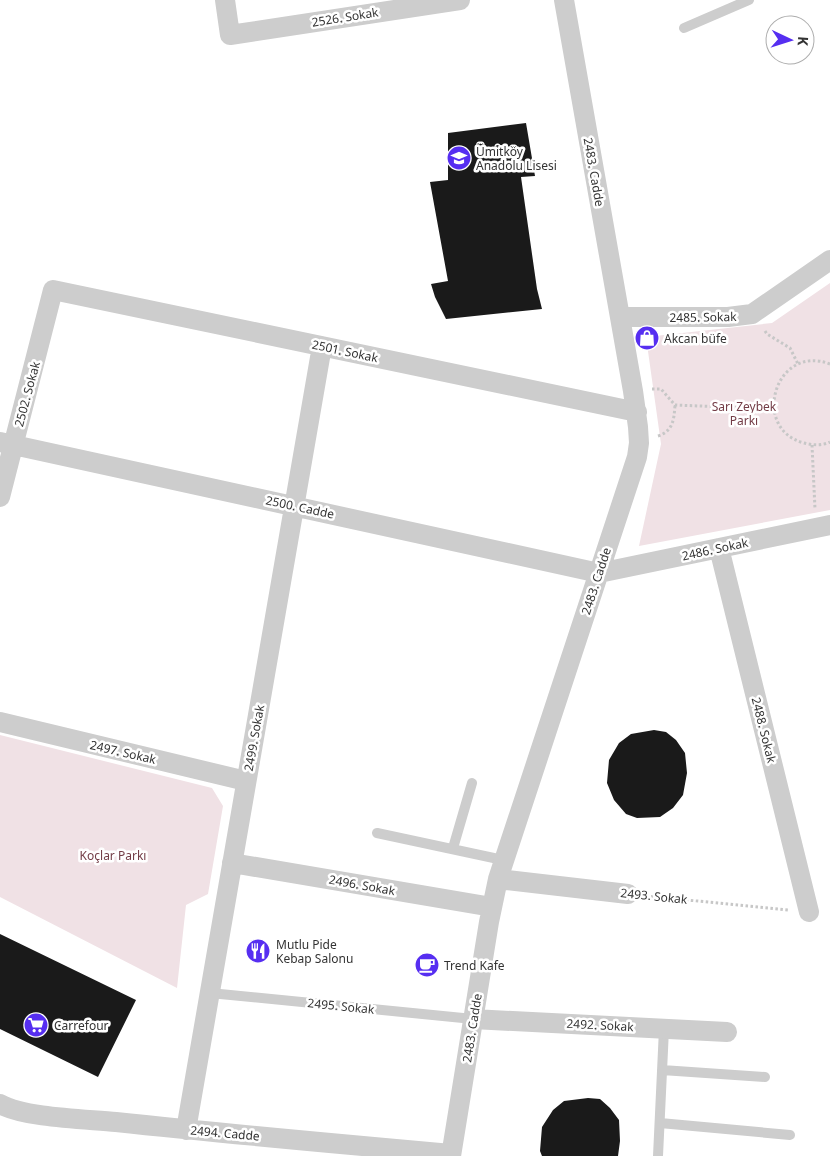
<svg xmlns="http://www.w3.org/2000/svg" width="830" height="1156" viewBox="0 0 830 1156" font-family="'Noto Sans',sans-serif">
<rect width="100%" height="100%" fill="#fff"/>
<!-- green -->
<path fill="#f0e1e5" d="M830,283V510L639,546L661,444L646,337L772,323Z
M0,735L212,788L223,806L208,894L186,905L177,988L0,897Z"/>
<!-- building -->
<path fill="#1a1a1a" d="M526,123L535,176L521,177L537,289L542,309L446,319L435,297L431,284L448,281L430,182L448,180V133Z
M654,730L666,732L676,740L685,753L687,773L683,795L673,808L660,817L637,818L626,814L614,800L607,783L609,760L619,743L631,734Z
M0,934L136,1000L98,1077L0,1029Z
M588,1098L600,1099L610,1108L619,1120L620,1141L618,1156H542L540,1151L542,1127L553,1110L564,1101Z"/>
<g fill="none" stroke-linecap="round" stroke-linejoin="round">
<!-- path -->
<path stroke="#c7c7c7" stroke-width="3" stroke-dasharray="2.5 2.5" stroke-linecap="butt" d="M765,331L767,334L790,348L798,364
M830,364C775,343 750,429 804,443C812,445 822,446 830,442
M652,389H661L675,405L773,409
M658,436C673,431 674,420 675,405
M812,445L815,509
M646,896L789,910"/>
<!-- lane -->
<path stroke="#cdcdcd" stroke-width="10" d="M684,28L749,0
M377,833L503,860
M453,848L472,783
M210,993L473,1019
M662,1070L765,1077
M660,1123L790,1135
M658,1156L664,1029"/>
<!-- street -->
<path stroke="#cdcdcd" stroke-width="20" d="M225,0L230,35L460,0
M620,317H728L752,314L830,260
M0,442L599,573L830,525
M0,497L53,290L637,412
M719,548L809,912
M0,722L246,781
M232,863L492,907
M498,879L628,894
M473,1019L727,1032
M0,1104C25,1118 86,1119 116,1122C227,1134 339,1144 451,1154
M186,1130L322,346
M451,1156L489,922L498,879L637,457L639,443L638,427L633,391L564,0"/>
</g>
<!-- icons -->
<defs>
<symbol id="school-disc" viewBox="-11 -11 22 22"><circle r="9.5" fill="#562ef1" stroke="#fff"/><path d="M0-5L7-2L0 1L-7-2ZM-4 1L0 2.5L4 1V4Q0 6-4 4Z" fill="#fff"/></symbol>
<symbol id="shop-disc" viewBox="-11 -11 22 22"><circle r="9.5" fill="#562ef1" stroke="#fff"/><path d="M-5-2.5h2.3a2.7 3.5 0 0 1 5.4 0H5L5.5 6h-11ZM-1.5-2.5h3a1.5 2.3 0 0 0-3 0Z" fill="#fff"/></symbol>
<symbol id="restaurant-disc" viewBox="-11 -11 22 22"><circle r="9.5" fill="#562ef1" stroke="#fff"/><path d="M-5-6h1v4h1v-4h1v4h1v-4h1v5L-1.5 .5V6h-2V.5L-5-1ZM5-6V6H3V1.5H1.5Q1.5-4 5-6Z" fill="#fff"/></symbol>
<symbol id="cafe-disc" viewBox="-11 -11 22 22"><circle r="9.5" fill="#562ef1" stroke="#fff"/><path d="M-5.5-4.5H6V0H3Q3 3.5 0 3.5H-2.5Q-5.5 3.5-5.5 0ZM3-3.2v2h1.7v-2ZM-6 4.5H4V6H-6Z" fill="#fff"/></symbol>
<symbol id="supermarket-disc" viewBox="-11 -11 22 22"><circle r="9.5" fill="#562ef1" stroke="#fff"/><path d="M-6-5.5h2.5l.6 2H6L4.5 2H-2.5L-4.4-4H-6ZM-1.5 3.2a1.3 1.3 0 1 0 .1 0ZM3 3.2a1.3 1.3 0 1 0 .1 0Z" fill="#fff"/></symbol>
</defs>
<g fill-rule="evenodd">
<use href="#school-disc" x="445" y="144" width="28" height="28"/>
<use href="#shop-disc" x="633" y="324" width="28" height="28"/>
<use href="#restaurant-disc" x="244" y="937" width="28" height="28"/>
<use href="#cafe-disc" x="413" y="951" width="28" height="28"/>
<use href="#supermarket-disc" x="22" y="1011" width="28" height="28"/>
</g>
<g text-anchor="middle" dominant-baseline="central" stroke-width="5" stroke-linejoin="round" paint-order="stroke">
<!-- street labels -->
<g font-size="12" fill="#333" stroke="#fff">
<text transform="translate(345 17) rotate(-9)">2526. Sokak</text>
<text transform="translate(594 172) rotate(80)">2483. Cadde</text>
<text transform="translate(703 317) rotate(-1)">2485. Sokak</text>
<text transform="translate(345 351) rotate(12)">2501. Sokak</text>
<text transform="translate(27 394) rotate(-75)">2502. Sokak</text>
<text transform="translate(300 507) rotate(12)">2500. Cadde</text>
<text transform="translate(715 549) rotate(-12)">2486. Sokak</text>
<text transform="translate(596 581) rotate(-72)">2483. Cadde</text>
<text transform="translate(764 730) rotate(76)">2488. Sokak</text>
<text transform="translate(254 738) rotate(-80)">2499. Sokak</text>
<text transform="translate(123 752) rotate(13)">2497. Sokak</text>
<text transform="translate(362 885) rotate(10)">2496. Sokak</text>
<text transform="translate(654 896) rotate(6)">2493. Sokak</text>
<text transform="translate(341 1006) rotate(6)">2495. Sokak</text>
<text transform="translate(600 1025) rotate(3)">2492. Sokak</text>
<text transform="translate(472 1028) rotate(-81)">2483. Cadde</text>
<text transform="translate(225 1133) rotate(5)">2494. Cadde</text>
</g>
<!-- poi labels -->
<g font-size="12" fill="#333" stroke="#fff" text-anchor="start">
<text x="476" y="151">Ümitköy<tspan x="476" dy="14">Anadolu Lisesi</tspan></text>
<text x="664" y="338">Akcan büfe</text>
<text x="276" y="944">Mutlu Pide<tspan x="276" dy="14">Kebap Salonu</tspan></text>
<text x="444" y="965">Trend Kafe</text>
<text x="54" y="1025">Carrefour</text>
</g>
<!-- park labels -->
<g font-size="12" fill="#733c46" stroke="#fff">
<text x="744" y="406">Sarı Zeybek<tspan x="744" dy="14">Parkı</tspan></text>
<text x="113" y="855">Koçlar Parkı</text>
</g>
</g>
<!-- north arrow -->
<g transform="translate(790 40) rotate(94)"><circle r="24" fill="#ffffff" stroke="#adadad"/>
<path d="M0-4L9 19L0 12L-9 19Z" fill="#562ef1"/>
<text y="-8" font-size="14" font-weight="bold" text-anchor="middle" fill="#333333">K</text>
</g>
</svg>
